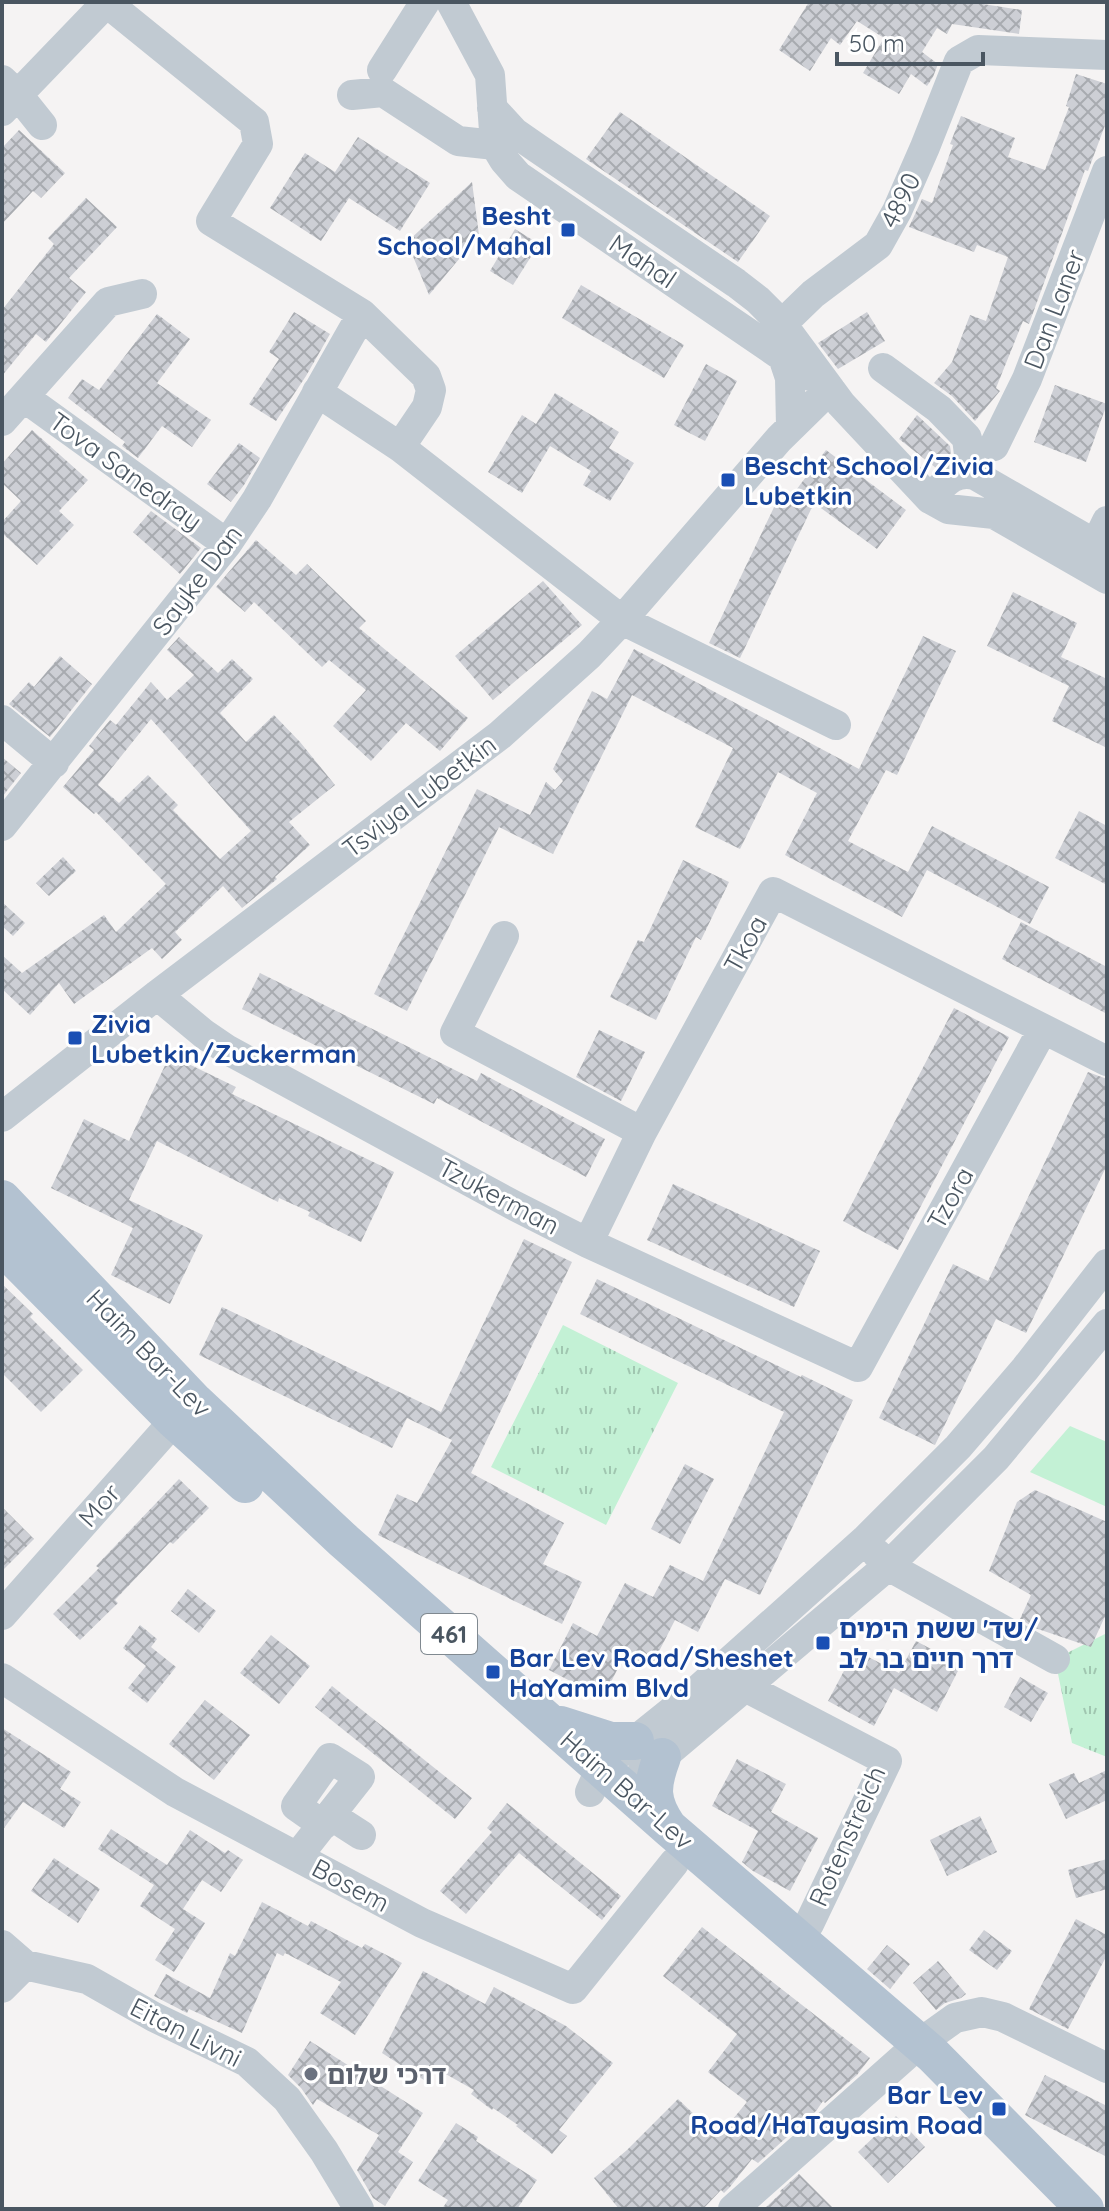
<svg xmlns="http://www.w3.org/2000/svg" width="1109" height="2211" viewBox="0 0 1109 2211" font-family="Quicksand,'Noto Sans Hebrew',sans-serif">
<defs>
<pattern id="grass-tufts" width="24" height="20" patternUnits="userSpaceOnUse" patternTransform="scale(2)"><rect width="24" height="20" fill="#c3f1d5"/><path d="M3 7l-1-3M5 7V3M7 7l1-3M15 17l-1-3M17 17v-4M19 17l1-3" fill="none" stroke="#a0c6b0"/></pattern>
<pattern id="building-cross-hatch" width="8" height="8" patternUnits="userSpaceOnUse" patternTransform="scale(2)"><rect width="8" height="8" fill="#cdcfd5"/><path d="M0 0l8 8M0 8l8-8" fill="none" stroke="#a8abb0"/></pattern>
</defs>
<rect width="100%" height="100%" fill="#f5f3f3"/>
<!-- grass -->
<path fill="url(#grass-tufts)" d="M563,1325L678,1383L606,1525L491,1467Z
M1107,1633V1757L1072,1743L1055,1659Z"/>
<!-- pitch -->
<path fill="#c3f1d5" d="M1070,1426L1107,1442V1507L1030,1472Z"/>
<!-- building -->
<path fill="url(#building-cross-hatch)" fill-rule="evenodd" d="M809,2H970L1022,10L1019,34L952,24L947,34L937,28L922,52L938,64L933,77L927,86L911,74L899,94L863,73L884,38L857,21L840,45L831,38L810,71L779,50Z
M1076,74L1107,84V120L1088,171L1085,170L1029,324L1023,321L996,388L1000,391L975,421L952,396L934,383L952,362L970,315L986,321L1008,257L977,245L974,252L909,227L922,199L932,203L953,145L950,144L961,116L1015,138L1008,157L1045,170L1069,107L1066,106Z
M620,112L770,216L738,262L586,159Z
M19,130L65,173L41,198L33,191L2,224V148Z
M358,137L430,183L400,231L349,198L321,241L270,208L305,153L335,172Z
M472,182L479,235L429,295L407,242Z
M86,198L117,227L69,278L86,292L46,342L36,334L2,376V310L54,244L48,238Z
M515,229L539,244L513,285L490,271Z
M581,285L684,345L664,378L562,318Z
M294,312L330,334L306,376L276,421L249,404L279,359L269,352Z
M867,312L885,341L838,369L818,343Z
M157,314L190,339L157,383L211,420L192,447L162,426L138,458L122,446L125,442L68,398L82,379L99,390Z
M706,364L737,381L705,441L674,425Z
M1055,385L1107,404L1086,462L1034,442Z
M555,393L619,432L609,448L634,463L610,501L583,485L591,471L550,446L522,493L488,472L522,415L536,424Z
M917,415L950,446L951,453L943,462L936,468L899,439Z
M32,430L88,480L59,511L74,525L37,565L2,533V522L21,501L2,483V464Z
M239,443L260,458L244,485L231,502L207,484Z
M826,450L906,510L877,549L814,503L740,658L709,643L777,501L785,505Z
M151,511L201,548L180,574L133,532Z
M256,540L296,575L307,564L366,621L359,628L468,718L440,751L406,723L371,761L333,726L366,690L329,660L322,667L254,602L245,612L216,587Z
M543,581L582,625L493,700L455,656Z
M1013,592L1077,623L1061,657L1107,679V748L1052,721L1069,686L987,646Z
M923,636L956,651L897,775L886,770L848,841L908,872L932,826L1049,887L1030,924L927,870L902,917L785,855L817,793L778,772L740,849L695,827L733,748L632,695L553,854L499,827L407,1011L374,994L477,789L530,815L546,782L555,790L563,781L553,769L592,691L607,699L634,649L859,769Z
M179,637L218,673L232,659L253,679L220,713L246,742L274,715L300,742L335,785L289,822L310,845L275,877L277,879L242,908L223,886L175,932L182,940L162,959L152,948L74,1004L59,983L30,1015L2,989V955L22,973L104,915L116,932L166,884L96,812L94,814L63,787L94,750L89,746L110,720L116,725L151,682L167,700L194,675L167,650ZM151,719L251,831L220,859L173,810L178,805L148,775L119,803L98,785Z
M60,656L92,684L50,737L9,704L29,682L34,687Z
M2,757L21,773L2,797Z
M1079,811L1107,826V885L1055,858Z
M63,857L76,871L49,896L36,883Z
M683,860L729,882L701,940L696,937L656,1020L610,997L638,940L644,942Z
M2,902L25,923L13,936L2,926Z
M1021,922L1107,967V1014L1002,959Z
M260,973L477,1081L481,1073L605,1139L586,1177L437,1098L434,1104L242,1009Z
M954,1008L1009,1037L898,1250L843,1221Z
M599,1030L645,1052L621,1101L576,1077Z
M170,1055L236,1087L232,1094L394,1172L361,1242L308,1216L310,1212L279,1198L278,1202L157,1141L129,1200L203,1235L170,1304L111,1275L133,1228L51,1188L84,1119L129,1141Z
M1088,1072L1107,1079V1165L1026,1333L996,1319L935,1445L879,1418L953,1264L988,1281Z
M673,1184L820,1251L794,1307L647,1240Z
M524,1239L572,1262L471,1473L564,1523L543,1564L582,1582L562,1624L378,1535L397,1494L417,1503L452,1440L407,1418L392,1448L199,1355L222,1307L441,1412Z
M597,1279L801,1377L802,1375L853,1400L760,1595L725,1579L698,1632L675,1620L651,1667L625,1654L603,1698L549,1670L573,1623L597,1636L625,1583L653,1597L670,1565L703,1581L784,1412L580,1314Z
M2,1284L33,1314L30,1317L83,1370L41,1412L2,1373Z
M685,1464L714,1479L680,1544L651,1529Z
M179,1479L209,1508L173,1544L170,1542L115,1600L118,1603L80,1640L53,1614L99,1568L96,1566Z
M1035,1490L1107,1522V1612L1091,1647L1035,1628L1020,1619L1031,1595L989,1571L1017,1502Z
M2,1507L34,1539L2,1571Z
M188,1589L216,1611L199,1633L171,1611Z
M140,1625L157,1639L151,1647L176,1667L147,1703L128,1688L146,1666L123,1648Z
M271,1635L310,1666L279,1704L240,1673Z
M916,1641L961,1665L937,1712L894,1688L874,1726L828,1701L855,1650L899,1673Z
M1020,1677L1048,1693L1031,1722L1004,1707Z
M332,1686L472,1798L455,1819L315,1707Z
M205,1700L250,1735L214,1780L169,1744Z
M2,1728L71,1772L60,1789L81,1802L64,1828L23,1802L2,1831Z
M737,1759L786,1784L771,1812L818,1838L790,1891L753,1871L742,1862L758,1831L712,1806Z
M1107,1770V1800L1066,1819L1049,1784L1074,1773L1079,1783Z
M507,1803L621,1896L602,1920L519,1853L466,1914L440,1891L492,1832L487,1828Z
M980,1816L997,1852L947,1876L930,1840Z
M111,1829L167,1865L190,1830L225,1853L228,1850L243,1860L221,1892L202,1880L183,1909L205,1923L174,1972L155,1960L175,1929L140,1906L154,1885L98,1849Z
M54,1858L100,1889L78,1923L31,1891Z
M1107,1859V1889L1076,1898L1068,1870Z
M262,1902L308,1926L311,1921L362,1948L365,1944L402,1963L355,2035L320,2013L341,1982L285,1953L283,1956L277,1953L242,2033L189,2009L187,2013L154,1996L166,1974L210,1998L230,1953L235,1956Z
M1076,1919L1107,1935V1955L1068,2029L1029,2009Z
M702,1927L870,2058L857,2075L825,2103L823,2101L816,2111L758,2163L752,2159L730,2187L724,2193L721,2190L703,2209H619L594,2178L627,2150L678,2099L718,2137L747,2102L708,2072L737,2034L663,1976Z
M984,1930L1012,1951L997,1970L969,1950Z
M887,1945L910,1964L890,1989L867,1969Z
M938,1961L966,1994L961,1998L945,2003L936,2010L913,1983Z
M423,1971L485,2004L494,1987L566,2026L613,2063L559,2130L567,2136L552,2154L516,2126L518,2125L493,2108L492,2110L471,2094L474,2090L435,2068L427,2082L382,2053Z
M310,2041L423,2113L398,2152L413,2162L385,2206L373,2198L357,2170L379,2135L317,2099L313,2105L301,2088L288,2075Z
M1045,2075L1107,2106V2157L1025,2115Z
M896,2116L925,2147L888,2183L858,2152Z
M456,2123L478,2137L476,2141L537,2180L517,2209H442L448,2200L418,2181Z
M799,2174L834,2209H764L781,2193L780,2191Z"/>
<g fill="none" stroke-linecap="round" stroke-linejoin="round">
<!-- minor -->
<path stroke="#c1cad2" stroke-width="30" d="M106,2L254,122L258,144L211,221L362,314L426,376L431,390L427,407L400,447
M451,2L490,75L495,145L504,160L518,176L811,376
M382,70L425,2
M2,80L18,95L42,125
M352,95L383,92L458,141L495,145
M492,108L514,132L537,148L736,283L758,300L782,324L841,404L930,499L948,509L994,514L1107,579
M2,111L107,2
M782,324L813,294L878,245L897,211L925,147L959,61L978,50L1107,55
M783,357L790,378L791,427
M883,368L939,409L967,438L970,463L975,475
M317,392L400,447L622,620L836,725
M25,398L227,544
M2,421L108,302L142,294
M994,446L1027,379L1107,171
M930,499C944,484 953,470 975,475L1107,551
M1087,562L1107,521
M2,720L54,763
M2,826L227,544L257,499L362,314
M504,936L455,1033L642,1132
M157,995L204,1034L226,1049L515,1206L588,1243L858,1367L1043,1029
M2,1117L157,995L500,735L589,655L622,620L779,439L830,389
M588,1243L642,1132L773,892L1107,1061
M877,1554L888,1566L1055,1659
M2,1615L166,1430L177,1417L184,1401
M2,1678L175,1792L422,1923L573,1989L674,1863
M745,1687L887,1761L809,1924
M643,1769L662,1757L888,1566L996,1458L1107,1324
M590,1792L601,1768L692,1695L865,1540L958,1447L1025,1369L1107,1264
M330,1815L361,1835
M297,1857L360,1777L330,1758L296,1806L323,1825
M2,1945L25,1965L87,1979L154,2017L247,2062L287,2099L324,2151L359,2209
M2,1988L25,1965
M733,2209L920,2043L955,2018L982,2012L1003,2017L1107,2068"/>
<!-- major -->
<path stroke="#b3c2d1" stroke-width="38" d="M2,1199L195,1402L344,1541L670,1829L932,2054L1085,2209
M2,1246L174,1420L245,1484
M561,1725L611,1741H635
M662,1757C651,1786 650,1801 668,1827"/>
</g>
<!-- markers -->
<g fill="#1a4fb4" stroke="#fff" stroke-width="3">
<rect x="560" y="222" width="16" height="16" rx="4"/>
<rect x="720" y="472" width="16" height="16" rx="4"/>
<rect x="67" y="1030" width="16" height="16" rx="4"/>
<rect x="815" y="1635" width="16" height="16" rx="4"/>
<rect x="485" y="1664" width="16" height="16" rx="4"/>
<rect x="991" y="2101" width="16" height="16" rx="4"/>
</g>
<circle fill="#6b7280" stroke="#fff" stroke-width="3" cx="311" cy="2074" r="8"/>
<g text-anchor="middle" dominant-baseline="central" stroke-width="6" stroke-linejoin="round" paint-order="stroke">
<!-- shield labels -->
<rect fill="#fff" stroke="#808990" stroke-width="2" x="421" y="1614" width="56" height="40" rx="6"/>
<g font-size="24" font-weight="bold" fill="#4a5661">
<text x="449" y="1634">461</text>
</g>
<!-- street labels -->
<g font-size="26" fill="#4a5661" stroke="#fff">
<text transform="translate(900 200) rotate(-64)">4890</text>
<text transform="translate(643 261) rotate(34)">Mahal</text>
<text transform="translate(1054 309) rotate(-69)">Dan Laner</text>
<text transform="translate(126 471) rotate(36)">Tova Sanedray</text>
<text transform="translate(197 580) rotate(-53)">Sayke Dan</text>
<text transform="translate(419 796) rotate(-37)">Tsviya Lubetkin</text>
<text transform="translate(745 944) rotate(-61)">Tkoa</text>
<text transform="translate(499 1196) rotate(28)">Tzukerman</text>
<text transform="translate(950 1198) rotate(-61)">Tzora</text>
<text transform="translate(149 1353) rotate(46)">Haim Bar-Lev</text>
<text transform="translate(99 1505) rotate(-48)">Mor</text>
<text transform="translate(627 1790) rotate(41)">Haim Bar-Lev</text>
<text transform="translate(847 1836) rotate(-66)">Rotenstreich</text>
<text transform="translate(351 1885) rotate(28)">Bosem</text>
<text transform="translate(186 2032) rotate(27)">Eitan Livni</text>
</g>
<!-- transit labels -->
<g font-size="26" font-weight="bold" fill="#164399" stroke="#fff" text-anchor="start">
<text x="552" y="215" text-anchor="end">Besht<tspan x="552" dy="30">School/Mahal</tspan></text>
<text x="744" y="465">Bescht School/Zivia<tspan x="744" dy="30">Lubetkin</tspan></text>
<text x="91" y="1023">Zivia<tspan x="91" dy="30">Lubetkin/Zuckerman</tspan></text>
<text x="839" y="1628">שד' ששת הימים/<tspan x="839" dy="30">דרך חיים בר לב</tspan></text>
<text x="509" y="1657">Bar Lev Road/Sheshet<tspan x="509" dy="30">HaYamim Blvd</tspan></text>
<text x="983" y="2094" text-anchor="end">Bar Lev<tspan x="983" dy="30">Road/HaTayasim Road</tspan></text>
</g>
<!-- worship labels -->
<g font-size="26" font-weight="bold" fill="#5b616d" stroke="#fff" text-anchor="start">
<text x="327" y="2074">דרכי שלום</text>
</g>
</g>
<!-- border -->
<rect width="1109" height="2211" fill="none" stroke="#4a5661" stroke-width="8"/>
<!-- scale -->
<path d="M837 52v12h146v-12" fill="none" stroke="#4a5661" stroke-width="4"/>
<text x="849" y="52" font-size="24" fill="#4a5661" stroke="#ffffff" stroke-width="6" paint-order="stroke">50 m</text>
</svg>
